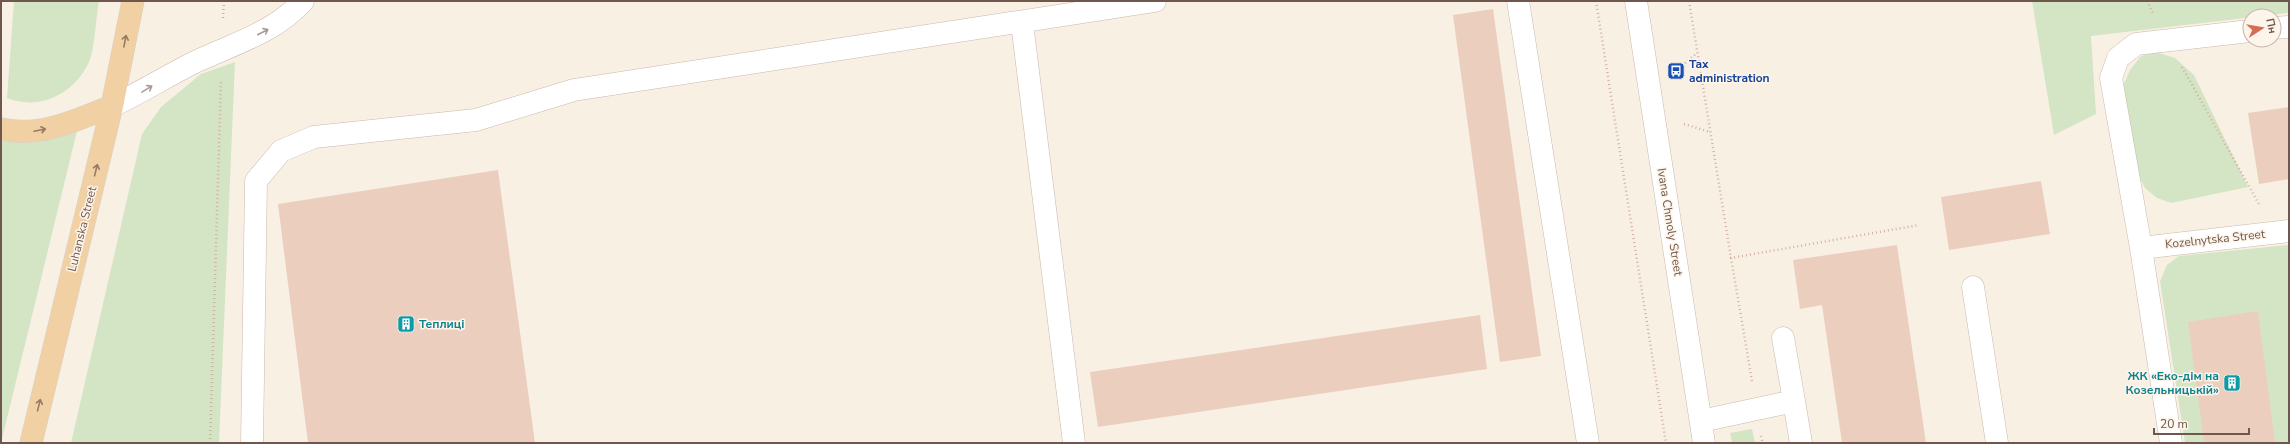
<svg xmlns="http://www.w3.org/2000/svg" width="2290" height="444" viewBox="0 0 2290 444" font-family="'Nunito Sans',sans-serif">
<rect width="100%" height="100%" fill="#f9f0e4"/>
<!-- green -->
<path fill="#d3e5c4" d="M14,1H99C96,16 95,49 89,62C74,94 40,111 7,98Z
M2032,1H2289V13L2091,36L2096,114L2054,135Z
M2156,52L2175,58L2194,75L2248,187L2171,203L2157,198L2145,188L2139,176L2123,86L2130,70L2141,56Z
M235,62L219,443H71L142,134L161,107L201,74Z
M77,131L1,443V139C31,144 48,140 77,131Z
M2289,245V443H2185L2160,281L2167,265L2179,256Z
M1752,429L1755,443H1732L1730,433Z"/>
<!-- building -->
<path fill="#eccebf" d="M1493,9L1541,356L1500,362L1453,15Z
M2289,107V179L2259,184L2248,113Z
M498,170L535,443H308L278,204Z
M2041,181L2050,234L1949,250L1941,197Z
M1897,245L1926,443H1842L1822,305L1800,309L1793,260Z
M2258,311L2275,443H2204L2188,322Z
M1480,315L1487,369L1098,427L1090,372Z"/>
<g fill="none" stroke-linecap="round" stroke-linejoin="round">
<defs>
<path id="minor" d="M1518,1L1588,443
M1636,1L1704,443
M1022,23L1074,443
M2274,28L2289,27
M112,106C140,93 167,76 195,62C233,44 274,33 303,1
M2141,248L2289,231
M1973,287L1997,443
M1783,338L1794,401
M1701,421L1794,401L1801,443
M252,443L256,181L281,151L314,137L476,120L574,90L1155,1
M2171,443L2141,248L2111,78L2118,58L2136,44L2250,31"/>
<path id="major" d="M1,129C40,138 76,120 112,106
M31,443L112,106L133,1"/>
</defs>
<!-- minor casing -->
<use href="#minor" stroke="#c9b8ac" stroke-width="23"/>
<!-- major casing -->
<use href="#major" stroke="#d7d0cd" stroke-width="23"/>
<!-- path -->
<path stroke="#d0b2a2" stroke-width="2.5" stroke-dasharray="1 3" stroke-linecap="butt" d="M1596,1L1666,443
M1689,1L1731,258
M2147,1L2154,15
M223,18L224,1
M2182,67L2260,206
M1676,71L1697,53
M1684,124L1710,132
M1752,381L1731,258L1919,225
M1761,436L1763,443
M210,443L221,81"/>
<!-- minor -->
<use href="#minor" stroke="#fff" stroke-width="22"/>
<!-- major -->
<use href="#major" stroke="#f1d0a3" stroke-width="22"/>
</g>
<!-- one-way arrows -->
<defs><path id="oneway-shaft" d="M-6 0H5M1.5-3L5.5 0L1.5 3" fill="none" stroke-width="1.6" stroke-linecap="round" stroke-linejoin="round"/></defs>
<g stroke="#a99a94">
<use href="#oneway-shaft" transform="translate(263 32) rotate(-27)"/>
<use href="#oneway-shaft" transform="translate(147 89) rotate(-31)"/>
</g>
<g stroke="#967b67">
<use href="#oneway-shaft" transform="translate(125 41) rotate(-79)"/>
<use href="#oneway-shaft" transform="translate(40 130) rotate(-12)"/>
<use href="#oneway-shaft" transform="translate(96 170) rotate(-76)"/>
<use href="#oneway-shaft" transform="translate(39 405) rotate(-76)"/>
</g>
<!-- icons -->
<defs>
<symbol id="bus-square" viewBox="-11 -11 22 22"><rect x="-9" y="-9" width="18" height="18" rx="4" fill="#1a4fb4" stroke="#fdf4ea"/><path d="M-5-6H5V4H4V6H2V4H-2V6H-4V4H-5ZM-3.5-4V0h7V-4ZM-3.5 1.2v1.5H-2V1.2ZM2 1.2v1.5H3.5V1.2Z" fill="#fff"/></symbol>
<symbol id="building-square" viewBox="-11 -11 22 22"><rect x="-9" y="-9" width="18" height="18" rx="4" fill="#0f9aa8" stroke="#fdf4ea"/><path d="M-4-6H4V6H1V3H-1V6H-4ZM-2.5-4.3h1.7v1.8h-1.7ZM.8-4.3h1.7v1.8H.8ZM-2.5-1h1.7V.8h-1.7ZM.8-1h1.7V.8H.8Z" fill="#fff"/></symbol>
</defs>
<g fill-rule="evenodd">
<use href="#bus-square" x="1666" y="61" width="20" height="20"/>
<use href="#building-square" x="396" y="314" width="20" height="20"/>
<use href="#building-square" x="2222" y="373" width="20" height="20"/>
</g>
<g text-anchor="middle" dominant-baseline="central" stroke-width="3" stroke-linejoin="round" paint-order="stroke">
<!-- transit labels -->
<g font-size="12" font-weight="bold" fill="#164399" stroke="#fdf4ea" text-anchor="start">
<text x="1689" y="64">Tax<tspan x="1689" dy="14">administration</tspan></text>
</g>
<!-- street labels -->
<g font-size="12" fill="#6f574d" stroke="#fdf4ea">
<text transform="translate(1670 222) rotate(81)">Ivana Chmoly Street</text>
<text transform="translate(82 229) rotate(-76)">Luhanska Street</text>
<text transform="translate(2215 239) rotate(-6)">Kozelnytska Street</text>
</g>
<!-- culture labels -->
<g font-size="12" font-weight="bold" fill="#0d838f" stroke="#fdf4ea" text-anchor="start">
<text x="419" y="324">Теплиці</text>
<text x="2219" y="376" text-anchor="end">ЖК «Еко-дім на<tspan x="2219" dy="14">Козельницькій»</tspan></text>
</g>
</g>
<!-- border -->
<rect width="2290" height="444" fill="none" stroke="#6f574d" stroke-width="4"/>
<!-- north arrow -->
<g transform="translate(2262 28) rotate(78)"><circle r="19" fill="#fdf4ea" stroke="#c4b5ab"/>
<path d="M0-3L7 15L0 10L-7 15Z" fill="#d66c56"/>
<text y="-6" font-size="11" font-weight="bold" text-anchor="middle" fill="#6f574d">Пн</text>
</g>
<!-- scale -->
<path d="M2154 428v6h95v-6" fill="none" stroke="#6f574d" stroke-width="2"/>
<text x="2160" y="428" font-size="12" fill="#6f574d" stroke="#fdf4ea" stroke-width="3" paint-order="stroke">20 m</text>
</svg>
